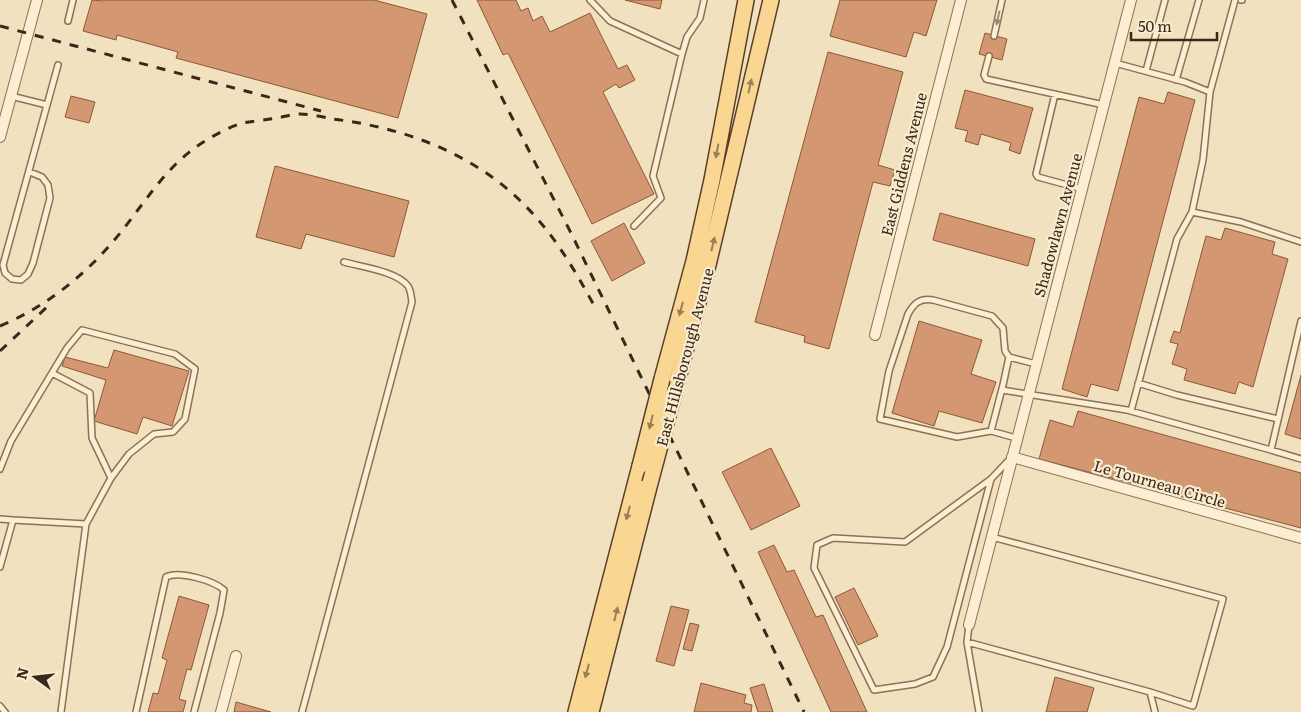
<svg xmlns="http://www.w3.org/2000/svg" width="1301" height="712" viewBox="0 0 1301 712" font-family="Literata,serif">
<rect width="100%" height="100%" fill="#f2e1be"/>
<!-- building -->
<path fill="#d39771" stroke="#8d5839" d="M92,0L103,1L104,0H374L427,14L398,118L176,58L178,52L117,35L116,40L83,31Z
M477,0H516L521,11L528,8L533,21L542,16L550,32L590,13L618,69L627,65L635,80L619,88L616,84L603,92L654,194L592,224L508,53L503,55Z
M625,0H662L660,9Z
M840,0H937L926,36L914,32L906,57L830,36Z
M985,33L1007,39L1002,60L979,54Z
M828,52L903,72L878,165L895,170L890,186L873,182L829,349L804,342L805,336L755,322Z
M965,90L1033,108L1020,154L1009,150L1011,143L981,134L978,145L965,141L968,131L955,128Z
M1168,92L1195,100L1118,391L1091,384L1087,397L1062,389L1139,97L1164,104Z
M71,96L95,102L89,123L65,117Z
M275,166L409,201L394,257L306,234L301,249L256,237Z
M940,213L1035,239L1028,266L933,240Z
M624,223L645,263L612,281L591,241Z
M1225,228L1275,242L1272,254L1288,259L1253,387L1239,382L1235,394L1184,380L1187,369L1172,364L1178,344L1170,342L1174,331L1180,333L1206,236L1221,240Z
M919,321L982,340L971,374L996,382L982,423L939,411L934,426L892,413Z
M114,350L189,371L172,426L143,417L137,434L94,421L106,380L62,366L65,357L108,368Z
M1301,375V439L1285,434Z
M1078,411L1301,473V528L1039,459L1050,420L1073,427Z
M771,448L800,506L751,530L722,472Z
M774,545L787,572L794,570L816,617L823,615L867,712H831L758,552Z
M854,588L878,636L858,645L835,597Z
M179,596L209,605L191,670L187,669L179,699L186,701L183,712H148L153,693L158,694L167,660L162,658Z
M671,606L689,610L674,666L656,661Z
M690,623L699,625L692,651L683,649Z
M1055,677L1094,688L1087,712H1046Z
M701,683L746,695L744,703L752,705L751,712H694Z
M764,684L773,712H758L750,688Z
M236,702L271,712H234Z"/>
<g fill="none" stroke-linecap="round" stroke-linejoin="round">
<defs>
<path id="service" d="M590,0L610,21L682,54
M1241,0H1242
M68,21L73,0
M994,36L1002,0
M989,56L984,75L986,79L1104,105
M1115,63L1185,82L1210,92L1203,160L1192,212L1241,222L1301,242
M1146,71L1165,0
M1176,80L1199,0
M1210,92L1235,0
M1055,94L1036,174L1038,177L1082,189
M11,96L47,105L3,265L5,273L12,279L21,280L28,274L33,263L50,198L48,185L42,177L30,172
M47,105L58,65
M634,226L661,198L653,176L682,54L687,37L700,18L704,0
M52,373L90,393L92,438L111,478
M1138,383L1177,395L1278,419
M1002,390L1127,410L1271,450L1301,321
M1131,411L1177,239L1192,212
M991,431L957,437L880,419L889,371L908,314C914,303 920,298 933,300L992,316L1003,328L1005,351L1009,357
M1016,438L991,431L1003,385L1009,357L1036,364
M1271,450L1301,459
M0,469L11,441L67,348L82,330L175,354L195,369L185,419L173,432L154,434L129,454L111,478L86,524L61,712
M991,479L947,647L933,677L915,684L874,690L814,568L817,545L833,538L905,542L991,479L1010,459
M0,519L13,520
M0,567L13,520L86,524
M969,625L967,642L979,712
M967,642L1150,692L1193,706L1223,599L992,537
M1150,692L1155,712
M0,706L5,712
M136,712L166,577C179,570 214,581 224,590L220,613L194,712
M302,712L412,302C411,296 411,291 408,286C396,271 362,267 344,262"/>
<path id="minor" d="M0,137L37,0
M875,335L961,0
M1012,457L1301,538
M969,625L1131,0
M221,712L236,656"/>
<path id="primary" d="M662,379L694,261L712,180L746,0
M674,393L708,265L771,0
M576,712L640,466
M591,712L650,483"/>
</defs>
<!-- service casing -->
<use href="#service" stroke="#8c7155" stroke-width="8"/>
<!-- minor casing -->
<use href="#minor" stroke="#8c7155" stroke-width="12"/>
<!-- primary casing -->
<use href="#primary" stroke="#593f2a" stroke-width="18"/>
<!-- service -->
<use href="#service" stroke="#fceed2" stroke-width="5"/>
<!-- minor -->
<use href="#minor" stroke="#fceed2" stroke-width="10"/>
<!-- primary -->
<use href="#primary" stroke="#f9d692" stroke-width="15"/>
<!-- rail -->
<path stroke="#3a291b" stroke-width="3" stroke-dasharray="9 9" stroke-linecap="butt" d="M452,0L572,235L804,712
M0,26L321,111
M0,326C48,306 89,272 121,232C145,202 165,169 196,147C209,138 228,127 243,123C254,121 266,120 277,118C284,117 292,114 300,114C310,114 323,117 333,119C398,127 462,149 512,193C550,227 572,265 596,309
M0,351L47,307"/>
<defs>
<path id="primary-bridge" d="M640,466L662,379
M650,483L674,393"/>
</defs>
<!-- primary-bridge casing -->
<use href="#primary-bridge" stroke="#593f2a" stroke-width="18" stroke-linecap="butt"/>
<!-- primary-bridge -->
<use href="#primary-bridge" stroke="#f9d692" stroke-width="15"/>
</g>
<!-- one-way arrows -->
<defs><path id="oneway-solid" d="M-6-.8H1V-3.2L6.5 0L1 3.2V.8H-6Z" transform="scale(1.25)"/></defs>
<use fill="#9b8c76" href="#oneway-solid" transform="translate(998 18) rotate(102)"/>
<g fill="#9a8056">
<use href="#oneway-solid" transform="translate(750 86) rotate(-77)"/>
<use href="#oneway-solid" transform="translate(717 151) rotate(101)"/>
<use href="#oneway-solid" transform="translate(713 244) rotate(-77)"/>
<use href="#oneway-solid" transform="translate(681 309) rotate(105)"/>
<use href="#oneway-solid" transform="translate(651 422) rotate(104)"/>
<use href="#oneway-solid" transform="translate(628 513) rotate(105)"/>
<use href="#oneway-solid" transform="translate(616 614) rotate(-76)"/>
<use href="#oneway-solid" transform="translate(587 671) rotate(105)"/>
</g>
<g text-anchor="middle" dominant-baseline="central" stroke-width="4.5" stroke-linejoin="round" paint-order="stroke">
<!-- street labels -->
<g font-size="15" fill="#3a291b" stroke="#f8ebcf">
<text transform="translate(903 164) rotate(-76)">East Giddens Avenue</text>
<text transform="translate(1057 225) rotate(-75)">Shadowlawn Avenue</text>
<text transform="translate(684 357) rotate(-75)">East Hillsborough Avenue</text>
<text transform="translate(1160 483) rotate(16)">Le Tourneau Circle</text>
</g>
</g>
<!-- north arrow -->
<g transform="translate(35 677) rotate(285)" stroke="#f8ebcf" stroke-width="4" paint-order="stroke">
<path d="M0-4L9 19L0 12L-9 19Z" fill="#3a291b"/>
<text y="-8" font-size="14" font-weight="bold" text-anchor="middle" fill="#3a291b">N</text>
</g>
<!-- scale -->
<path d="M1131 32v8h86v-8" fill="none" stroke="#3a291b" stroke-width="2.5"/>
<text x="1138" y="32" font-size="15" fill="#3a291b" stroke="#f8ebcf" stroke-width="4" paint-order="stroke">50 m</text>
</svg>
